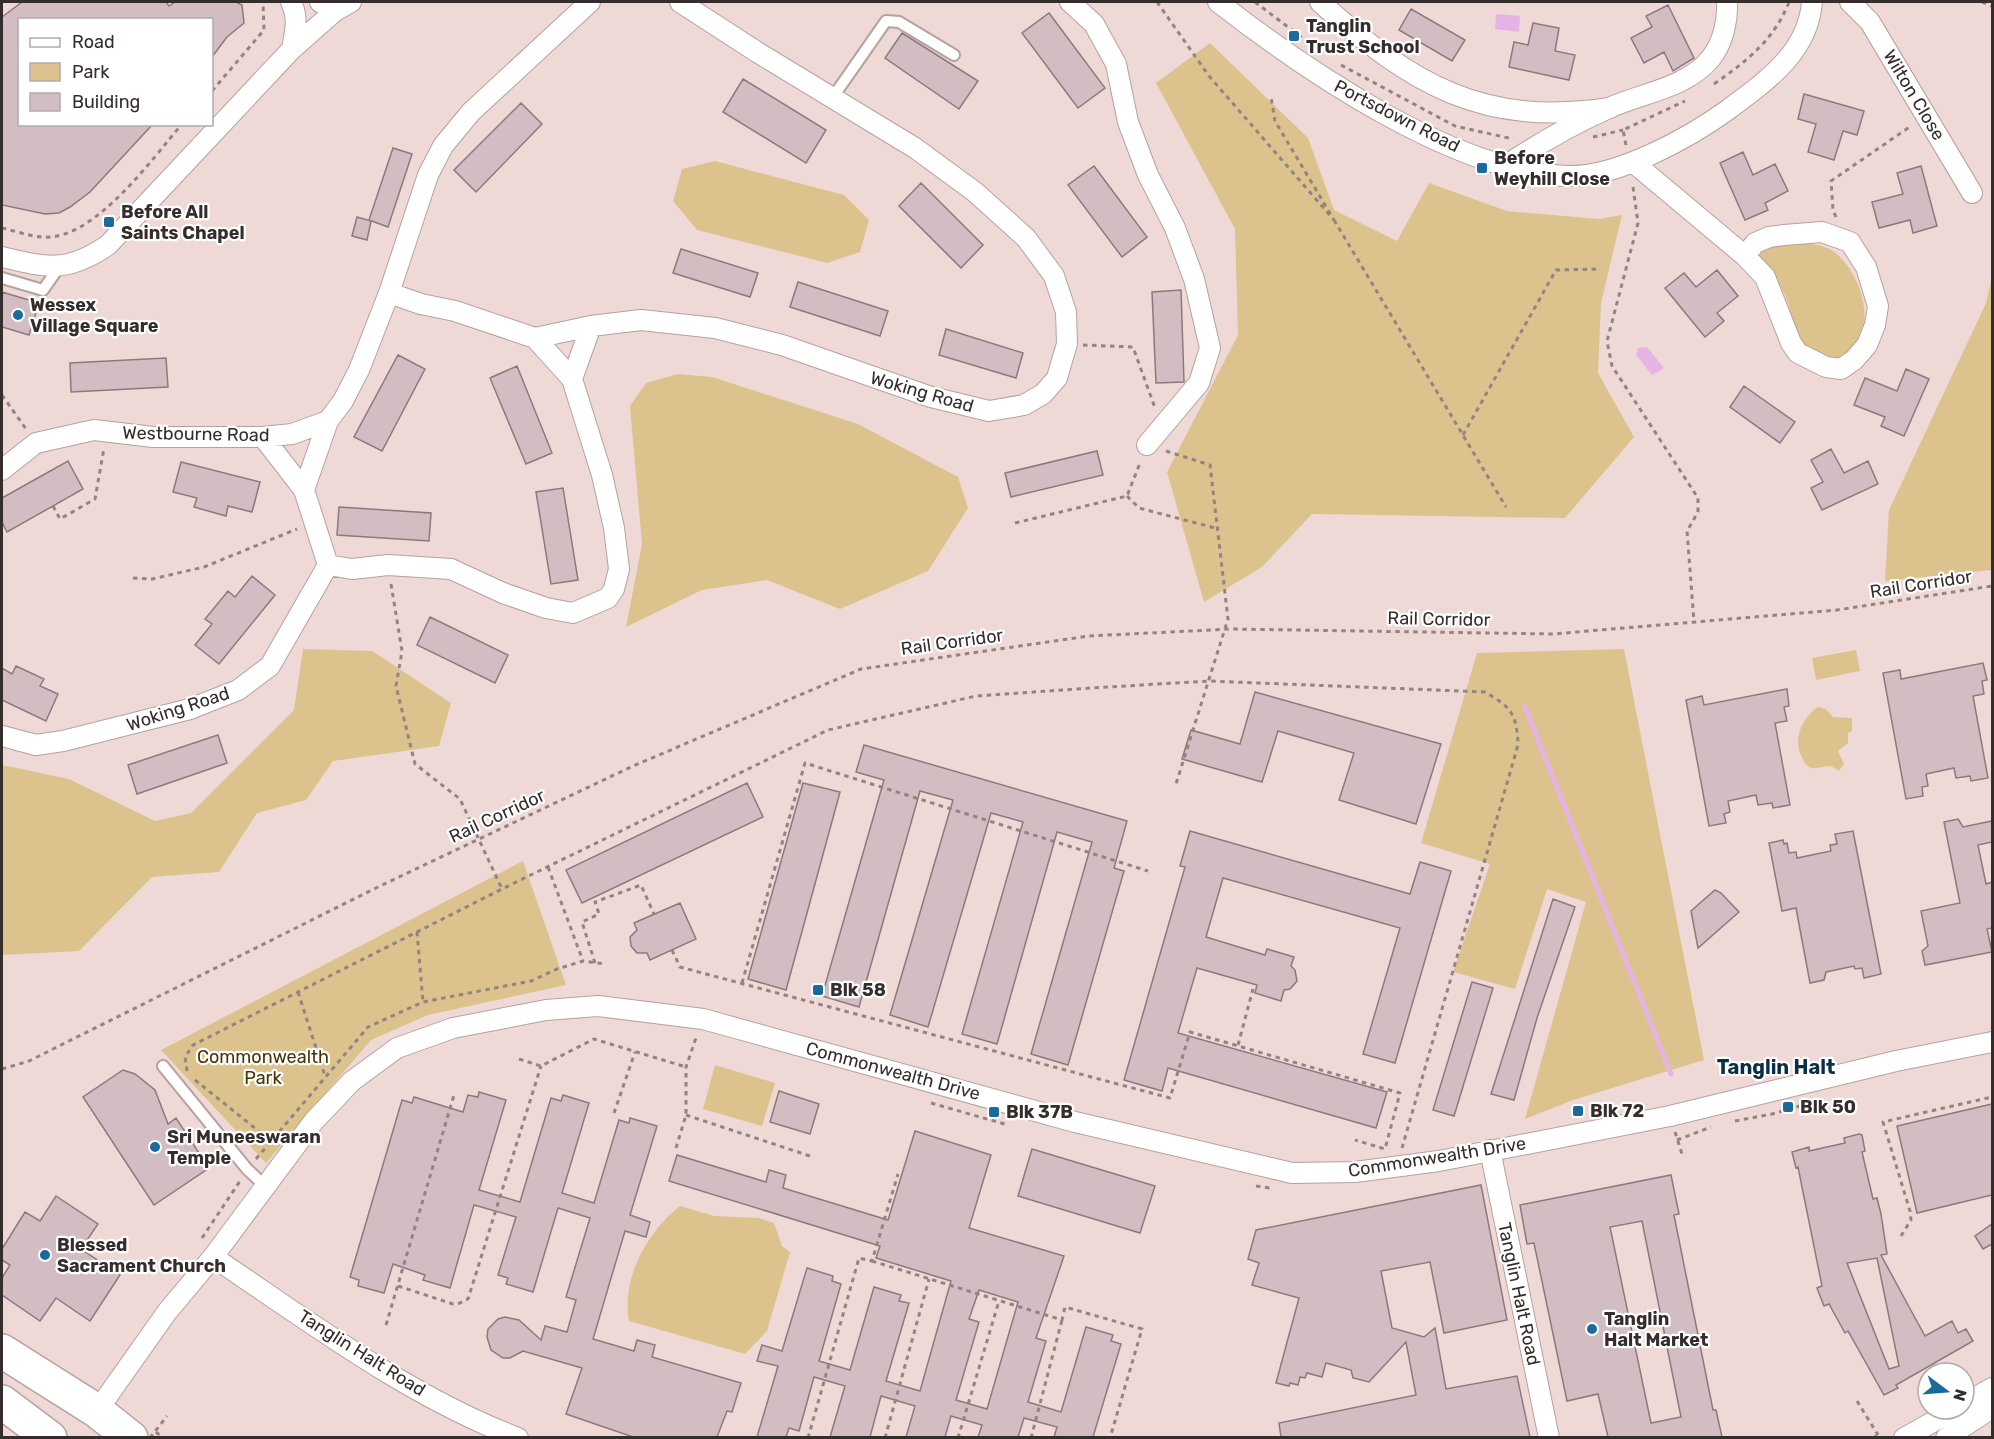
<svg xmlns="http://www.w3.org/2000/svg" width="1994" height="1439" viewBox="0 0 1994 1439" font-family="Rubik,sans-serif">
<rect width="100%" height="100%" fill="#efd9d6"/>
<!-- green -->
<path fill="#dcc38e" d="M1210,43L1308,138L1334,210L1397,241L1429,183L1507,211L1599,219L1622,215L1601,303L1598,373L1634,437L1565,518L1312,514L1262,567L1204,602L1167,472L1238,335L1235,229L1156,83Z
M715,161L844,195L869,220L860,252L827,263L697,230L673,201L682,169Z
M1804,242C1811,244 1820,245 1827,248C1853,259 1873,308 1861,335C1855,348 1845,357 1833,366L1796,341C1790,299 1783,282 1753,252L1775,244Z
M1992,277V570L1885,581L1889,510L1986,303Z
M678,374L712,377L858,424L958,477L968,508L928,571L840,609L767,580L702,590L626,627L642,544L630,406L646,383Z
M303,649L372,651L451,703L439,746L333,761L306,800L257,813L219,872L152,877L79,951L2,955V765L69,779L155,821L191,813L294,710Z
M1624,649L1704,1060L1573,1100L1525,1119L1586,902L1547,889L1515,989L1453,972L1490,864L1421,843L1477,653Z
M1856,650L1860,671L1816,680L1812,658Z
M1818,707L1826,709L1833,717L1852,718V731L1848,733V743L1838,751L1844,764L1839,771L1831,766C1825,766 1817,769 1812,768C1806,767 1804,762 1802,757C1792,741 1802,717 1818,707Z
M523,861L566,985L428,1015L371,1040L266,1163L161,1050Z
M715,1065L775,1083L762,1126L703,1109Z
M680,1206L714,1216L759,1218L774,1223L782,1246L790,1252L767,1331L745,1354L629,1321C621,1279 647,1232 680,1206Z"/>
<!-- water -->
<path fill="#e6b4e2" d="M1496,14L1520,16L1519,32L1495,29Z
M1647,347L1664,368L1652,375L1636,355L1638,348Z"/>
<g fill="none" stroke-linecap="round" stroke-linejoin="round">
<!-- stream -->
<path stroke="#e6b4e2" stroke-width="5" d="M1525,707L1671,1074"/>
</g>
<!-- building -->
<path fill="#d2bdc3" stroke="#8c797e" stroke-width="1.5" fill-rule="evenodd" d="M22,2H166L169,6L175,2H236L242,5L244,23L227,37L212,57V20H20V124H153L90,192L70,207L59,213L45,214L2,205V17Z
M1668,5L1694,58L1673,71L1664,52L1644,63L1631,38L1652,27L1646,16Z
M1411,9L1465,40L1452,61L1399,30Z
M1049,13L1105,88L1078,108L1022,33Z
M1533,23L1559,28L1555,51L1575,55L1569,80L1509,67L1514,42L1528,45Z
M902,33L978,81L959,109L885,58Z
M743,79L826,130L806,163L723,112Z
M1804,94L1864,111L1857,135L1843,131L1834,160L1808,152L1816,124L1798,119Z
M521,103L542,124L476,192L454,170Z
M393,148L412,154L388,227L369,220Z
M1743,152L1753,175L1775,164L1788,191L1765,203L1768,210L1745,220L1720,163Z
M1094,166L1147,237L1122,257L1068,185Z
M1921,166L1937,226L1913,233L1910,220L1879,228L1872,202L1903,194L1897,173Z
M921,183L983,245L961,268L899,206Z
M357,217L371,221L367,240L352,236Z
M681,249L758,273L750,297L673,273Z
M1717,270L1738,296L1717,313L1724,321L1705,337L1665,288L1684,273L1696,287Z
M798,282L888,311L880,336L790,307Z
M1181,290L1184,382L1156,383L1152,292Z
M2,292L39,303L29,335L2,327Z
M946,329L1023,353L1016,378L939,355Z
M398,355L425,369L382,451L354,437Z
M166,358L168,387L71,392L70,363Z
M517,366L552,453L526,464L490,378Z
M1906,369L1929,379L1904,436L1881,426L1885,417L1854,405L1865,378L1897,391Z
M1744,386L1795,422L1780,443L1730,407Z
M1831,449L1844,473L1868,461L1878,484L1822,510L1811,488L1823,482L1811,460Z
M1097,451L1103,475L1011,497L1005,473Z
M68,461L83,489L7,532L2,522V498Z
M181,462L260,482L252,512L228,506L226,516L194,507L197,498L173,492Z
M563,488L578,580L551,584L536,492Z
M339,507L431,513L429,541L337,535Z
M252,576L275,595L219,664L195,645L212,624L205,619L228,591L235,597Z
M430,617L508,655L495,683L417,645Z
M1983,663L1987,680L1982,681L1984,694L1973,696L1988,778L1971,781L1970,776L1956,778L1954,768L1926,774L1928,786L1922,787L1923,796L1906,799L1883,673L1900,670L1901,679Z
M16,666L44,679L40,686L58,694L46,721L2,700V668L12,674Z
M1787,689L1789,706L1784,707L1787,721L1775,723L1790,805L1773,808L1772,803L1758,805L1756,795L1728,801L1730,812L1724,814L1726,823L1709,826L1686,700L1702,696L1704,705Z
M1255,692L1441,744L1416,824L1339,800L1354,753L1278,731L1262,782L1182,759L1191,730L1240,744Z
M218,735L227,763L137,794L128,765Z
M864,745L1127,821L1114,868L1124,871L1068,1065L1031,1054L1092,842L1057,832L997,1044L962,1034L1023,822L991,813L928,1027L890,1015L953,800L920,791L859,1007L822,996L884,780L856,772Z
M747,783L763,817L582,903L566,870Z
M803,783L840,792L786,990L748,979Z
M1958,819L1963,827L1992,821V842L1978,845L1986,884L1992,882V928L1987,929L1992,952L1925,965L1922,951L1928,946L1921,911L1960,903L1944,822Z
M1190,831L1410,894L1420,862L1451,871L1395,1063L1363,1054L1400,928L1223,878L1206,937L1265,955L1267,949L1294,957L1291,966L1295,970L1297,981L1290,989L1284,990L1281,1001L1255,993L1257,985L1197,968L1178,1033L1387,1092L1376,1128L1168,1068L1162,1091L1124,1080L1185,867L1180,866Z
M1853,831L1881,974L1864,978L1862,968L1855,969L1854,966L1826,972L1824,980L1810,983L1796,908L1782,911L1769,843L1783,840L1784,844L1787,843L1789,853L1796,852L1797,858L1831,851L1830,845L1837,844L1835,834Z
M1715,890L1721,893L1739,912L1698,948L1691,911Z
M1553,899L1575,907L1537,1018L1514,1100L1491,1094Z
M680,903L696,939L650,960L647,953H637L631,946L630,937L637,930L634,923Z
M1472,982L1493,988L1454,1116L1433,1110Z
M123,1070L135,1074L155,1090L168,1124L176,1118L209,1168L154,1205L83,1097Z
M779,1091L819,1104L810,1134L770,1122Z
M479,1092L506,1100L479,1190L520,1202L551,1098L561,1101L563,1095L589,1103L562,1193L594,1203L619,1120L629,1123L630,1118L657,1126L630,1215L650,1222L646,1237L625,1231L593,1339L634,1351L637,1340L655,1345L652,1357L741,1383L732,1412L727,1411L717,1437H633L566,1414L582,1368L523,1351L510,1358H503L491,1350L487,1337L488,1329L498,1319L505,1317L519,1320L541,1340L545,1326L567,1332L576,1300L566,1297L590,1218L558,1208L533,1292L506,1284L508,1278L498,1275L516,1217L474,1205L450,1288L423,1280L425,1275L393,1264L384,1293L358,1286L359,1280L350,1277L402,1100L412,1103L414,1097L463,1112L468,1095L478,1097Z
M1992,1104V1195L1917,1213L1897,1126Z
M915,1131L991,1155L969,1228L1064,1256L1036,1338L1046,1341L1028,1402L1061,1412L1086,1327L1113,1335L1111,1341L1121,1344L1093,1437H1054L1057,1427L1024,1418L1018,1437H978L982,1425L951,1416L945,1437H906L915,1406L881,1396L870,1437H830L845,1386L814,1377L799,1431L789,1428L786,1437H757L778,1366L757,1361L762,1345L782,1351L807,1268L833,1276L832,1281L841,1284L819,1361L850,1370L874,1287L901,1295L899,1301L909,1303L886,1381L920,1391L951,1281L876,1258L880,1246L669,1181L677,1155L766,1182L769,1170L786,1175L783,1188L888,1220ZM979,1290L1018,1302L987,1409L956,1400L979,1322L969,1319Z
M1859,1134L1862,1135L1865,1151L1862,1152L1873,1199L1877,1198L1881,1214L1887,1254L1881,1255L1908,1305L1925,1336L1952,1321L1958,1333L1966,1329L1973,1341L1896,1385L1898,1388L1884,1395L1848,1331L1845,1333L1829,1304L1824,1306L1817,1288L1822,1286L1798,1167L1796,1168L1792,1152L1809,1147V1151L1845,1143L1844,1138ZM1877,1258L1899,1366L1889,1369L1847,1263Z
M1032,1149L1155,1186L1140,1233L1018,1196Z
M1671,1175L1679,1214L1674,1215L1713,1410H1716L1722,1437H1608L1598,1394L1567,1401L1534,1243L1527,1244L1520,1205ZM1642,1221L1681,1417L1651,1423L1610,1227Z
M1481,1185L1507,1320L1444,1333L1430,1262L1381,1271L1392,1328L1424,1337L1435,1328L1446,1389L1517,1376L1530,1437H1281L1279,1423L1416,1395L1406,1342L1369,1382L1353,1378L1351,1370L1326,1363L1322,1377L1307,1373L1305,1378L1300,1377L1298,1385L1290,1383L1289,1386L1276,1383L1299,1298L1252,1285L1259,1263L1248,1259L1256,1230Z
M56,1196L98,1224L81,1249L120,1275L90,1321L56,1298L40,1321L2,1295V1278L10,1265L2,1260V1249L25,1212L40,1221Z
M1992,1224V1244L1983,1249L1975,1236Z"/>
<g fill="none" stroke-linecap="round" stroke-linejoin="round">
<defs>
<path id="lane" d="M833,97L886,21L899,22L954,55
M2,278L43,290L59,267
M163,1066L247,1169L265,1186"/>
<path id="street" d="M291,2C299,18 295,32 292,49
M320,2L335,11
M1070,2L1094,24L1116,64L1128,122L1148,175L1175,228L1194,279L1210,348L1199,383L1147,445
M1218,2C1304,69 1455,173 1567,176C1617,178 1689,138 1729,109C1766,81 1808,53 1812,2
M1320,2C1412,85 1483,127 1610,108
M1850,2L1870,22L1972,193
M1634,163L1745,256L1765,277L1791,343L1798,353L1826,367L1841,369L1854,360L1867,345L1875,325L1878,306L1866,267L1850,242L1822,232L1784,235L1769,237L1755,243L1745,256
M1505,166C1538,144 1573,124 1609,108C1642,93 1687,88 1711,58C1723,43 1728,20 1727,2
M2,257C48,268 67,273 108,245L292,49L335,11L351,2
M389,293L421,304L455,311L535,338L591,326L641,320L715,328L782,345L931,397L989,411L1024,405L1043,394L1057,378L1061,364L1067,344L1066,312L1054,276L1026,238L975,192L915,148L757,52L680,2
M572,379L591,326
M2,470L36,443L94,430L153,437H263L292,434L328,421L343,401L359,370L389,293L428,175L443,146L471,112L590,2
M304,490L328,421
M328,565L352,569L388,565L451,569L503,593L546,608L573,613L608,598L614,589L619,569L614,528L602,475L572,379L535,338
M2,736L36,745L63,741L190,709L238,690L270,666L328,565L304,490L263,437
M1490,1150L1549,1438
M213,1257C310,1322 408,1396 518,1438
M1964,1404L1992,1388
M97,1411L167,1312L213,1257L314,1121L352,1081L397,1048L453,1028L546,1010L598,1006L703,1019L1075,1122L1292,1173L1355,1172L1439,1161L1670,1116L1896,1061L1992,1042
M1904,1438L1956,1409
M1946,1438L1992,1408"/>
<path id="highway" d="M2,1351L97,1411L131,1438
M2,1402L50,1438"/>
</defs>
<!-- lane casing -->
<use href="#lane" stroke="#b6a19e" stroke-width="14"/>
<!-- street casing -->
<use href="#street" stroke="#b6a19e" stroke-width="22"/>
<!-- highway casing -->
<use href="#highway" stroke="#b6a19e" stroke-width="36"/>
<!-- path -->
<path stroke="#938482" stroke-width="3" stroke-dasharray="4.5 4.5" stroke-linecap="butt" d="M1157,2L1209,76L1334,220L1275,121L1271,97
M1255,2L1313,46
M1982,2L1992,6
M1341,65L1455,126L1513,139
M1714,84C1747,61 1774,40 1789,2
M212,91L264,30L263,2
M1593,137L1623,130
M1626,145L1623,130L1685,101
M1633,187L1638,223L1607,341L1612,366L1698,498V512L1687,531L1694,622
M1836,217L1833,210L1831,181L1911,126
M1334,220L1506,507
M2,228C15,231 29,236 42,237C93,242 152,159 182,124
M1083,345L1133,347L1155,408
M2,395L26,429
M1463,435L1556,270L1599,269
M1166,451L1210,465L1228,619L1175,787
M1127,496L1139,508L1219,529
M53,506L60,519L95,499L104,448
M1015,523L1127,496L1140,463
M133,578L152,579L204,567L297,529
M391,584L402,651L396,686L415,764L460,799L502,889
M548,867L583,961
M417,932L423,1002
M672,950L680,967L1170,1098L1190,1032L1400,1093L1385,1149L1355,1140
M595,963L582,922L599,914L595,902L641,885L654,914
M742,983L805,763L1148,871
M298,992L325,1076
M1238,1045L1253,989
M519,1059L541,1066L594,1039L686,1067
M2,1069L29,1061L378,887L633,766L861,669L1089,636L1231,629L1553,634L1837,610L1992,586
M187,1071L185,1057L193,1045L502,889L828,730L976,696L1091,688L1209,681L1485,692C1511,707 1517,714 1518,745L1402,1148
M195,1080L271,1141
M931,1103L1008,1125
M614,1113L635,1052
M686,1115L810,1156
M1735,1121L1772,1114L1821,1100
M1675,1132L1682,1154
M1677,1140L1711,1127
M676,1148L686,1115V1067L697,1035
M256,1159L368,1027L423,1002L531,981L557,969L583,961L605,964
M1256,1186L1270,1188
M1901,1236L1911,1220L1910,1211L1883,1122L1992,1097
M202,1238L240,1181
M872,1261L1062,1320L1065,1307L1142,1329L1110,1438
M398,1286L453,1304H458L468,1299L541,1066
M386,1325L454,1095
M1857,1401L1878,1435
M156,1432L163,1438
M808,1438L859,1258L872,1261L898,1174
M885,1438L929,1279
M958,1438L999,1301
M1031,1438L1062,1320
M1873,1438L1878,1435L1879,1438"/>
<!-- lane -->
<use href="#lane" stroke="#fff" stroke-width="10"/>
<!-- street -->
<use href="#street" stroke="#fff" stroke-width="20"/>
<!-- highway -->
<use href="#highway" stroke="#fff" stroke-width="33"/>
<!-- path-bridge -->
<path stroke="#938482" stroke-width="3" stroke-dasharray="4.5 4.5" stroke-linecap="butt" d="M150,1438L167,1416"/>
</g>
<!-- markers -->
<g fill="#1a6a9b" stroke="#fff" stroke-width="2">
<rect x="1288" y="30" width="12" height="12" rx="3"/>
<rect x="1476" y="162" width="12" height="12" rx="3"/>
<rect x="103" y="216" width="12" height="12" rx="3"/>
<circle cx="18" cy="315" r="6"/>
<rect x="812" y="984" width="12" height="12" rx="3"/>
<rect x="1782" y="1101" width="12" height="12" rx="3"/>
<rect x="1572" y="1105" width="12" height="12" rx="3"/>
<rect x="988" y="1106" width="12" height="12" rx="3"/>
<circle cx="155" cy="1147" r="6"/>
<circle cx="45" cy="1255" r="6"/>
<circle cx="1592" cy="1329" r="6"/>
</g>
<g text-anchor="middle" dominant-baseline="central" stroke-width="4.5" stroke-linejoin="round" paint-order="stroke">
<!-- poi labels -->
<g font-size="18" font-weight="bold" fill="#352d2c" stroke="#fff" text-anchor="start">
<text x="1306" y="26">Tanglin<tspan x="1306" dy="21">Trust School</tspan></text>
<text x="1494" y="158">Before<tspan x="1494" dy="21">Weyhill Close</tspan></text>
<text x="121" y="212">Before All<tspan x="121" dy="21">Saints Chapel</tspan></text>
<text x="30" y="305">Wessex<tspan x="30" dy="21">Village Square</tspan></text>
<text x="830" y="990">Blk 58</text>
<text x="1800" y="1107">Blk 50</text>
<text x="1590" y="1111">Blk 72</text>
<text x="1006" y="1112">Blk 37B</text>
<text x="167" y="1137">Sri Muneeswaran<tspan x="167" dy="21">Temple</tspan></text>
<text x="57" y="1245">Blessed<tspan x="57" dy="21">Sacrament Church</tspan></text>
<text x="1604" y="1319">Tanglin<tspan x="1604" dy="21">Halt Market</tspan></text>
</g>
<!-- street labels -->
<g font-size="18" fill="#352d2c" stroke="#fff">
<text transform="translate(1914 95) rotate(59)">Wilton Close</text>
<text transform="translate(1397 116) rotate(27)">Portsdown Road</text>
<text transform="translate(922 392) rotate(16)">Woking Road</text>
<text transform="translate(196 434) rotate(1)">Westbourne Road</text>
<text transform="translate(1921 584) rotate(-9)">Rail Corridor</text>
<text transform="translate(1439 619) rotate(1)">Rail Corridor</text>
<text transform="translate(952 642) rotate(-8)">Rail Corridor</text>
<text transform="translate(178 709) rotate(-18)">Woking Road</text>
<text transform="translate(497 816) rotate(-25)">Rail Corridor</text>
<text transform="translate(893 1071) rotate(15)">Commonwealth Drive</text>
<text transform="translate(1437 1157) rotate(-9)">Commonwealth Drive</text>
<text transform="translate(1519 1294) rotate(78)">Tanglin Halt Road</text>
<text transform="translate(362 1353) rotate(32)">Tanglin Halt Road</text>
</g>
<!-- park labels -->
<g font-size="18" fill="#463301" stroke="#fff">
<text x="263" y="1057">Commonwealth<tspan x="263" dy="21">Park</tspan></text>
</g>
<!-- neighbourhood labels -->
<g font-size="20" font-weight="bold" fill="#092f47" stroke="#fff">
<text x="1776" y="1067">Tanglin Halt</text>
</g>
</g>
<!-- border -->
<rect width="1994" height="1439" fill="none" stroke="#352d2c" stroke-width="6"/>
<!-- legend -->
<rect x="18" y="18" width="195" height="108" fill="#ffffff" stroke="#aeabab" stroke-width="1.5"/>
<rect x="30" y="38" width="30" height="9" fill="#ffffff" stroke="#aeabab" stroke-width="1.5"/>
<text x="72" y="48" font-size="18" fill="#352d2c">Road</text>
<rect x="30" y="63" width="30" height="18" fill="#dcc38e" stroke="#aeabab" stroke-width="1.5"/>
<text x="72" y="78" font-size="18" fill="#352d2c">Park</text>
<rect x="30" y="93" width="30" height="18" fill="#d2bdc3" stroke="#aeabab" stroke-width="1.5"/>
<text x="72" y="108" font-size="18" fill="#352d2c">Building</text>
<!-- north arrow -->
<g transform="translate(1946 1391) rotate(106)"><circle r="28" fill="#ffffff" stroke="#aeabab" stroke-width="1.5"/>
<path d="M0-4.5L10 22L0 15L-10 22Z" fill="#1a6a9b"/>
<text y="-9" font-size="16" font-weight="bold" text-anchor="middle" fill="#352d2c">N</text>
</g>
</svg>
